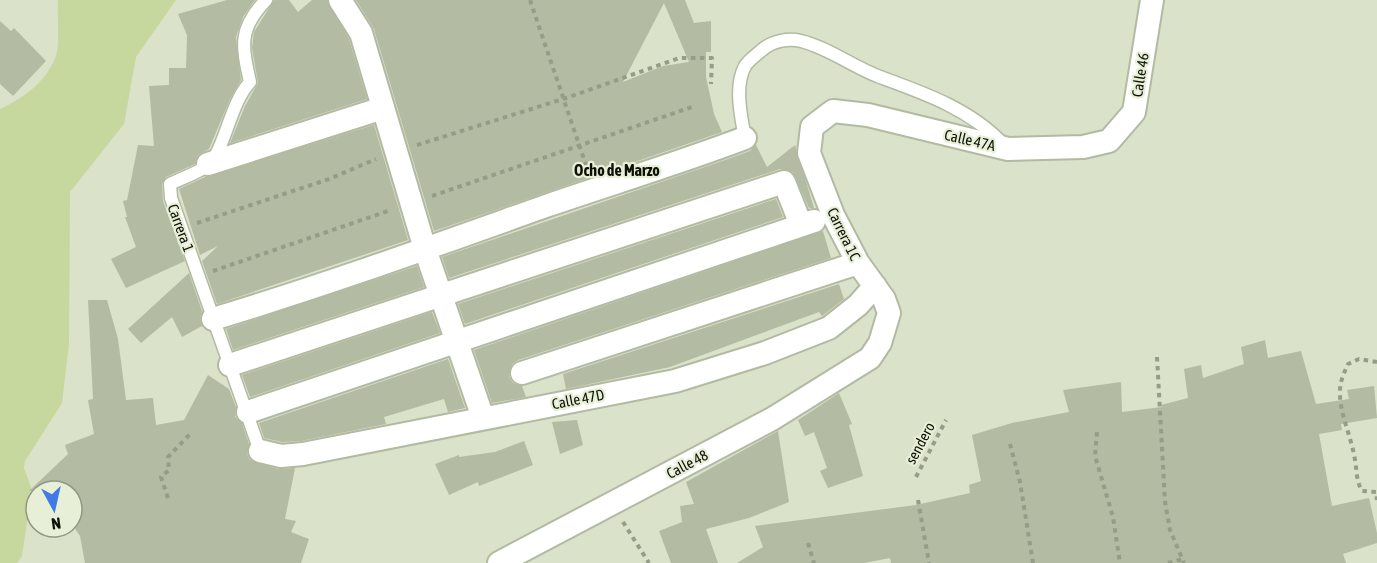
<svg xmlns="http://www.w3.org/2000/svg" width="1377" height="563" viewBox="0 0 1377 563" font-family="'Asap Condensed',sans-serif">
<rect width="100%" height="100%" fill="#dae2c9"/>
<!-- green -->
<path fill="#c6d89d" d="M58,0H176L136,57L124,124L70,192L69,344L62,403L25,461L24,468L32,490L22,556L17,563H0V109C24,98 46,82 56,56C60,43 57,15 58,0Z"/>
<!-- building -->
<path fill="#b3bba2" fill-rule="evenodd" d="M227,0H255L243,17L236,37L241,80L230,99L209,149L198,155L195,164L166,177L162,184L163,201L185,261L126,288L111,259L136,247L125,217H127L123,201L127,200L138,145L154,146L149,86L169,85V68H186L187,35L178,14Z
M274,0H289L298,12L312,0H327L349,39L367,99L230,143L245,106L258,83L252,48L254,32Z
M356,0H685L694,23L711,21V52H706V77L714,114L722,132L434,231L374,29ZM664,3L689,62L663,66L623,82Z
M0,21L11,31L14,28L46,61L13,96L0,84Z
M374,125L408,240L217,304L202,261L218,246L200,255L179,189L205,177Z
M756,145L767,167L795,145L814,208H809L793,172L780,169L449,278L442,257L725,160L750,151Z
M776,199L783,217L465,324L458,304Z
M823,231L831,258L518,360L512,364L509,377L513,383L522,386L526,397L492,403L474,350Z
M417,266L424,287L233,350L226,329Z
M189,273L202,311L200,317L202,326L182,337L172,317L141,343L128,329Z
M839,284L844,299L822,316L819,312L670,367L566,389L563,374Z
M88,300H107L118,339L126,400L153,398L156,425L184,420L208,375L229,389L236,407L235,417L242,423L249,444L247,454L250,460L278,469L295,468L285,519L296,521L291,532L309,539L301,563H85L80,536L72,524V491H29L68,454L65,445L94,434L88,400L93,399Z
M432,312L440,333L250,397L242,375Z
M1265,340L1268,358L1301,351L1316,404L1349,399L1347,390L1374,386L1377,418L1341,424L1342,430L1319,434L1332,506L1369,498L1377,533V543L1343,554L1346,563H891L890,558L864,563H737L763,547L755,526L916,505L970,493L969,485L981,481L972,435L1012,423L1069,412L1063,390L1121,382L1122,412L1162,407L1161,405L1188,398L1184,369L1201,365L1203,378L1244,364L1241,347Z
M448,359L465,408L448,412L444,399L384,417L386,424L301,441L282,442L264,438L259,423Z
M839,393L852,424L849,425L863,476L828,488L820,471L827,468L814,432L805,436L798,420Z
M577,420L583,445L560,454L552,422Z
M778,431L789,502L749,518L706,529L718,563H671L659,531L682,522L680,506L694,504L686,482Z
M524,441L533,465L479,486L478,482L449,495L435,464L459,455V457L495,452Z"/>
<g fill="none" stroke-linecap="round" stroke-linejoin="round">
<defs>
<path id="service" d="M745,138C741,117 734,86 745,66C749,60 757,54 762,50C772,41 788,38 801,41C829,48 853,67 880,77C924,93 970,109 1003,144
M260,451L171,198L170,184C182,178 198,173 208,165C226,148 229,105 250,82C242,46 238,29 266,0"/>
<path id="minor" d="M340,0L361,33L425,249L483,418
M208,164L383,108
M213,319C326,285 436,245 546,206C613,183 679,163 745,138
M230,365L784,182L801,225
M522,373L858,263
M248,412L814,221
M260,451L281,456L303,454L675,381L765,353L829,328L858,305L875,286
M499,563L772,419L870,358L880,343L889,313L884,299L858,263L833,215L809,153L812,127L833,111L868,115L1008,149L1083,147L1109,141L1134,112L1152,0"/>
</defs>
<!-- service casing -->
<use href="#service" stroke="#b2baa1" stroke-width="15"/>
<!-- minor casing -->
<use href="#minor" stroke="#b2baa1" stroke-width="26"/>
<!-- path -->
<path stroke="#959c88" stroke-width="4" stroke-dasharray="4.5 4.5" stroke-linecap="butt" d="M530,0L587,168
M417,145L563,99L679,58H712L711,84
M432,196L692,107
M197,223L329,179L376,159
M213,271L391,210
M1157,357L1165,502L1170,530L1184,563
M1377,362L1359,359L1348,364C1343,375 1339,384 1340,396C1341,417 1352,439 1355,460C1357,472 1356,480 1362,491L1376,492L1377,500
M1097,432L1095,456L1113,517L1120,563
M1010,444L1020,482L1033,563
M916,477L946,420
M168,498L161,477L169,470L168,457L191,433
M918,500L929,563
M623,522L649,563
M808,543L814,563
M1168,563L1183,559"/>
<!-- service -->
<use href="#service" stroke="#fff" stroke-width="12"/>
<!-- minor -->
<use href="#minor" stroke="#fff" stroke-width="22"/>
</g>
<g text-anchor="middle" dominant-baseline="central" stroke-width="4.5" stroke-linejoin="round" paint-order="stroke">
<!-- street labels -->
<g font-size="15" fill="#0e1108" stroke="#e7f0d6">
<text transform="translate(1140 75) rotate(-81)">Calle 46</text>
<text transform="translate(970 140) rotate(13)">Calle 47A</text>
<text transform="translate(181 228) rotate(70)">Carrera 1</text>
<text transform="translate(844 234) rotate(64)">Carrera 1C</text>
<text transform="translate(578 399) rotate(-11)">Calle 47D</text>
<text transform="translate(920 443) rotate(-62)">sendero</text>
<text transform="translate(687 464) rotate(-28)">Calle 48</text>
</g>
<!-- neighbourhood labels -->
<g font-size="16" font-weight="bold" fill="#0e1108" stroke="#e7f0d6">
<text x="617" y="170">Ocho de Marzo</text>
</g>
</g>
<!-- north arrow -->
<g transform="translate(54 509) rotate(172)"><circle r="28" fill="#e7f0d6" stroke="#909784" stroke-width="1.5"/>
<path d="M0-4.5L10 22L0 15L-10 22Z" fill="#4179e9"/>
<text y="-9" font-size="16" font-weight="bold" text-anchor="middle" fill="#0e1108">N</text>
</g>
</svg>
